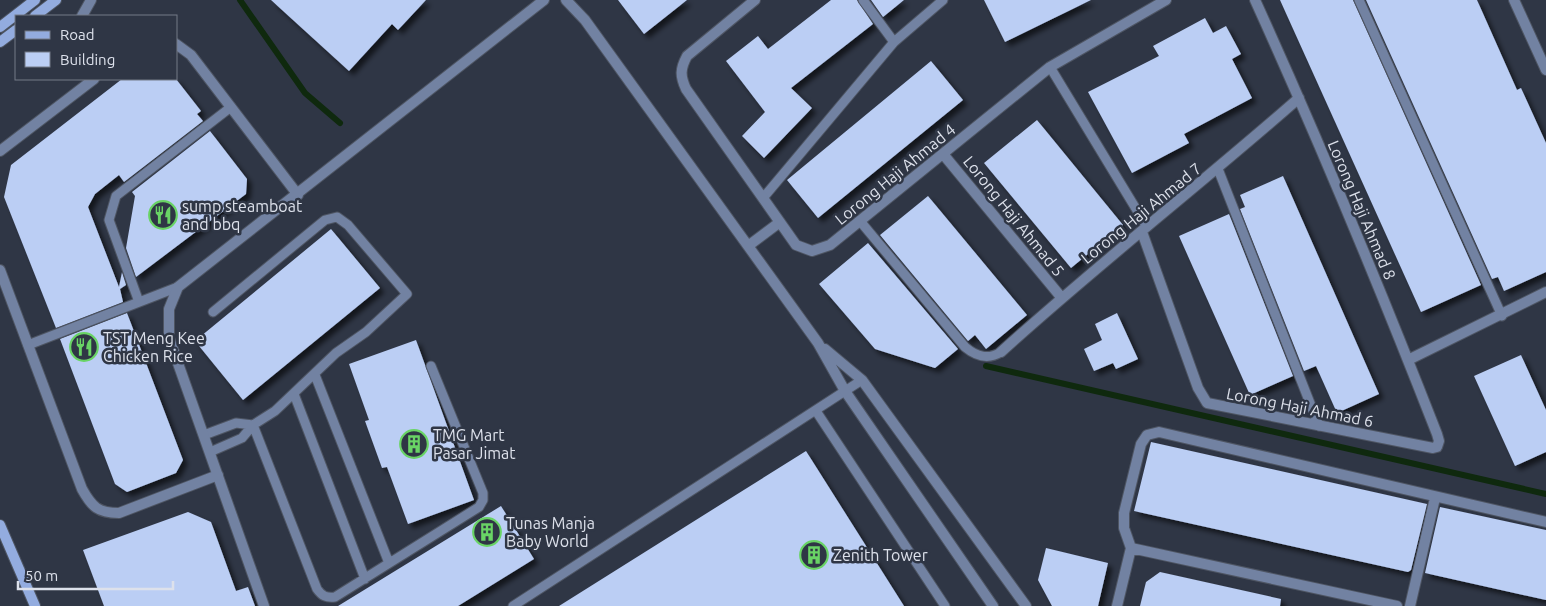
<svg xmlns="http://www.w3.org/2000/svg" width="1546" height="606" viewBox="0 0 1546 606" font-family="Ubuntu,sans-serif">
<defs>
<filter id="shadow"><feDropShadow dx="4.5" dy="4.5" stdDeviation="2.5" flood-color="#0009"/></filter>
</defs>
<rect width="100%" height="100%" fill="#2f3645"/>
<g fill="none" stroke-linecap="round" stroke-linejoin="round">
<!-- stream -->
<path stroke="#0f290e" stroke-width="6" d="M240,0L305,93L340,123
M986,366L1546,494"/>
</g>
<!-- building -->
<path fill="#bbcef4" filter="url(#shadow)" d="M271,0H426L398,30L392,24L349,71Z
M618,0H687L644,34Z
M831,0H857L873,24L791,88L812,108L764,158L742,136L765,112L726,61L758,36L768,49Z
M871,0H904L883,17Z
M984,0H1091L1005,42Z
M1280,0H1353L1481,285L1421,312Z
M1366,0H1477L1517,90L1521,88L1546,143V272L1504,291L1498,277L1492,279Z
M1205,18L1213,33L1226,26L1241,54L1232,59L1252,98L1184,134L1189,143L1132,173L1088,92L1159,56L1153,46Z
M931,61L963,100L818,218L787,180Z
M122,79H176L201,111L197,114L203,121L124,182L119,175L95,194L88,207L119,287L122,272L126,285L120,289L123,302L56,328L4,197L11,165Z
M1037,120L1123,225L1071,268L984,163Z
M210,131L247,179L246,194L136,277L126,248L135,196L132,192Z
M1283,176L1379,394L1337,413L1316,366L1304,371L1240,209L1245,207L1240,195Z
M928,196L1027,315L986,349L975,335L968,341L880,235Z
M1229,214L1293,376L1250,395L1179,236Z
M331,229L380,288L243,400L195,341Z
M868,243L958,349L935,368L875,349L819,284Z
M127,313L183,460L176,473L127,492L115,484L60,339Z
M1117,313L1138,359L1116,369L1113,363L1094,371L1084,349L1102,340L1095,324Z
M416,340L474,500L408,524L387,467L382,468L365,421L369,420L349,364Z
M1521,355L1546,410V452L1515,466L1474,376Z
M1151,442L1427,504L1411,570L1408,572L1134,511Z
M806,451L904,606H559L723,503Z
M501,506L534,559L458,606H338Z
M1440,507L1546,530V600L1425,573Z
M188,512L211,522L236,591L248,587L255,606H104L83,550Z
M1046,548L1108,563L1098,606H1052L1038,580Z
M1160,572L1281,599L1280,606H1140L1146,582Z"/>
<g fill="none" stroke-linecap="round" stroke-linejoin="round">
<defs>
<path id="lane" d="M863,0L894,42
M1359,0L1502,316
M1050,67L1147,227
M1218,169L1319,426
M763,198L894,42L943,0
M860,221L965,347C977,357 988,360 1001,352
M139,302L109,220L116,196L231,107
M213,312L325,220L337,217L348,225L407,294L366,332L336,353L275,411L253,425L317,589C322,596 326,598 335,597L479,507L483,500V493L431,366
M28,345L178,287
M315,375L389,563
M294,394L365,579
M816,411L945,606
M204,435L236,423L253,425L242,438L210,452
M513,606L862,380"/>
<path id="street" d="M566,0L585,20L818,343L845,391L993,606
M755,0L687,56C680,69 680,76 686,89L796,245L812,251L830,245L1050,67L1166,0
M1514,0L1546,70
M82,16L91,0
M176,44L191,55L298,195
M0,151L94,79
M943,154L1061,297
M1142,232L1198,388L1207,403L1433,448L1437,447L1439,441L1437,434C1380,288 1320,143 1255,0
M748,246L780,222
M0,270L82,489C92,507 98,513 119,513L218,475
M825,349L862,380L1026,606
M1001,352C1098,264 1201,184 1299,98
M1408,360L1546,292
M1131,548L1124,528V513L1141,444L1147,435L1159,432L1546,522
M1131,548L1397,606
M264,606L169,338V309L178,287L544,0
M1117,606L1131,548
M1410,606L1435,498"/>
<path id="secondary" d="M35,16L56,0
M0,27L35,0
M0,42L16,30
M0,525L35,606"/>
</defs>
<!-- lane casing -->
<use href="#lane" stroke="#4e5563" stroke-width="11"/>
<!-- street casing -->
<use href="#street" stroke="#4e5563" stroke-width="12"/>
<!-- secondary casing -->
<use href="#secondary" stroke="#4e5563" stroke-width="12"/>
<!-- lane -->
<use href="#lane" stroke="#7282a2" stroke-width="9"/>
<!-- street -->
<use href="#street" stroke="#7282a2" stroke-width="10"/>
<!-- secondary -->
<use href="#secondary" stroke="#93acdf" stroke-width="10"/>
</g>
<!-- icons -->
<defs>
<symbol id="restaurant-ring" viewBox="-11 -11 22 22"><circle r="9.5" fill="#2f3645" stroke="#69d465" stroke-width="1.5"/><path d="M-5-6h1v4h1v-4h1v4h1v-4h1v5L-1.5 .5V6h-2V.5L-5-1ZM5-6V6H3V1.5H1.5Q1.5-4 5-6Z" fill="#69d465"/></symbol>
<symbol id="building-ring" viewBox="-11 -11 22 22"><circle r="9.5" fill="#2f3645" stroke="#69d465" stroke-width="1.5"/><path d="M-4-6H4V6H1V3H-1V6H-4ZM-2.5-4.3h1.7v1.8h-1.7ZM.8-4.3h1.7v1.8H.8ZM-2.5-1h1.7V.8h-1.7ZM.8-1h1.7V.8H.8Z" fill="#69d465"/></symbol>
</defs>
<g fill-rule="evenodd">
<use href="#restaurant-ring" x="147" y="199" width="32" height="32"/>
<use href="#restaurant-ring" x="68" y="331" width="32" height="32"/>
<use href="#building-ring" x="398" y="428" width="32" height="32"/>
<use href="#building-ring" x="471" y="516" width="32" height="32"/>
<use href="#building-ring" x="798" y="539" width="32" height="32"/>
</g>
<g text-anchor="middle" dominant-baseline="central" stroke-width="5" stroke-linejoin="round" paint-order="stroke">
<!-- street labels -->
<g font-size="16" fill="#dde1eb" stroke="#2f3645">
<text transform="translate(895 174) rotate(-39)">Lorong Haji Ahmad 4</text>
<text transform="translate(1362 210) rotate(67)">Lorong Haji Ahmad 8</text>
<text transform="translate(1141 213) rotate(-39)">Lorong Haji Ahmad 7</text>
<text transform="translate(1014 216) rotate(51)">Lorong Haji Ahmad 5</text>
<text transform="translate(1300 407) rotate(11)">Lorong Haji Ahmad 6</text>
</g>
<!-- poi labels -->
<g font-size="16" fill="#dde1eb" stroke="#2f3645" text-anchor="start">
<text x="182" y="206">sump steamboat<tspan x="182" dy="18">and bbq</tspan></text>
<text x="103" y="338">TST Meng Kee<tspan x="103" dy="18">Chicken Rice</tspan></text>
<text x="433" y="435">TMG Mart<tspan x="433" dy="18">Pasar Jimat</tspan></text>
<text x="506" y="523">Tunas Manja<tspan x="506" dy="18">Baby World</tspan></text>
<text x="833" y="555">Zenith Tower</text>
</g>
</g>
<!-- legend -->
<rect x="15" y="15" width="162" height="65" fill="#2f3645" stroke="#757a87"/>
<rect x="25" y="31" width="25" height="8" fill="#93acdf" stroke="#757a87"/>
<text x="60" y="40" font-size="15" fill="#dde1eb">Road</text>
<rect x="25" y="52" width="25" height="15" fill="#bbcef4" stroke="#757a87"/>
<text x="60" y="65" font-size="15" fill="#dde1eb">Building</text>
<!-- scale -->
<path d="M18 581v8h155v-8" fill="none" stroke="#dde1eb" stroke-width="2.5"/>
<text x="25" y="581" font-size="15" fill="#dde1eb" stroke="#2f3645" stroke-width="4" paint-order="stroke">50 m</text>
</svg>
